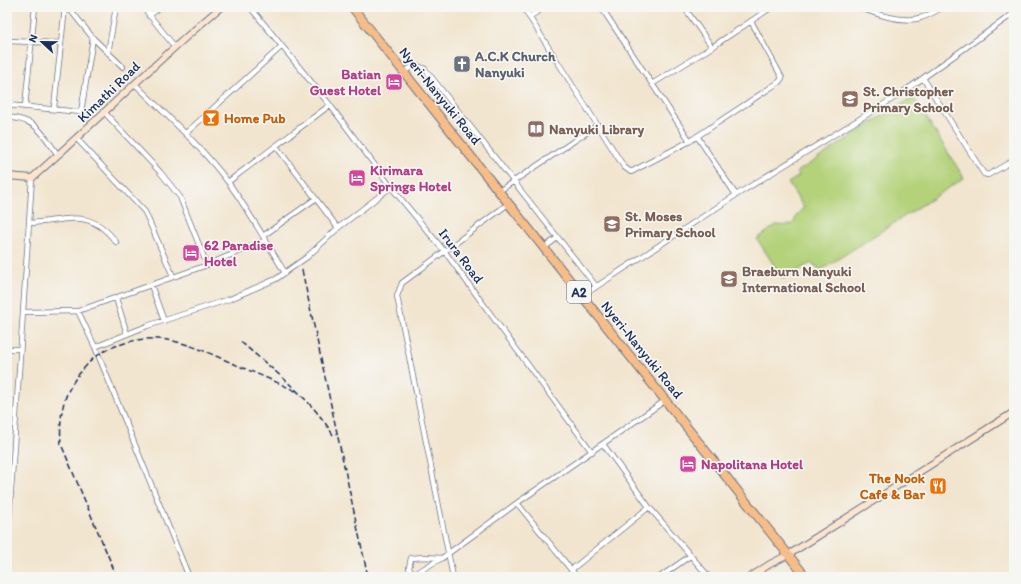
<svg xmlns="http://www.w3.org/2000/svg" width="1021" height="584" viewBox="0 0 1021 584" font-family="Itim,sans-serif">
<rect width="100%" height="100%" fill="#f6f6f2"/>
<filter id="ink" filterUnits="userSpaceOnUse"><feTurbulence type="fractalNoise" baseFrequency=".025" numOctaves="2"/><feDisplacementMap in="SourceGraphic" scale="8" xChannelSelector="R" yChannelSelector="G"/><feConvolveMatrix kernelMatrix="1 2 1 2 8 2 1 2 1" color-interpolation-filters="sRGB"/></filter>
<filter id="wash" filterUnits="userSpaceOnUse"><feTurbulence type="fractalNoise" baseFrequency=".012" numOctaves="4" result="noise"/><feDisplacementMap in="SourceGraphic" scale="16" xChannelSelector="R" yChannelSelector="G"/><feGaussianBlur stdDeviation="0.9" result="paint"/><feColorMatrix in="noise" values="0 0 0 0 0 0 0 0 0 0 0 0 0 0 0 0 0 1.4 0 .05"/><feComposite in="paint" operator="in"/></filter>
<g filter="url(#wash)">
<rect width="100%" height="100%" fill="#f2e5cf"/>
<!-- green -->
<path fill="#b3d279" stroke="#67806c" d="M914,98L964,178L821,270L811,263L783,279L757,239L776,225C803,228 789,217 804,208L788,183L799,176L797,172L901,104Z"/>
</g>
<g filter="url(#ink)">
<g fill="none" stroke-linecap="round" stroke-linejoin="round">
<defs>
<path id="street" d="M68,7L93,38L123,67
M143,7L174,46
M250,7L330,105L391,187L445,252L592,452
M523,7L624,167L631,172L690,141L779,82L782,78L780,74L751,21
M601,7L690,141
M684,7L712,47
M858,7C876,14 901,23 920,18C928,16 936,11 943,7
M149,16L160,7
M529,17L545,7
M7,41L60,43
M108,53L116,7
M404,72C412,66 415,64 425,69L596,286
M923,78L984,174L988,175L1014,160
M135,84C167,116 201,146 228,182C249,211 267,243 285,273
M652,84L712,47L772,7
M7,105L81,112L93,38
M25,107L35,7
M54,108L65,7
M105,113L160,172L180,197L207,265
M7,117C38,120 41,132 58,155
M186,133L281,47
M697,136L736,195
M77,139L145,212L173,276
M276,146L338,228L391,187
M228,182L330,105
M499,191L598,125
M30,223C68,221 90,207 116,242
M263,236L315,199
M544,248L557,238
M151,285L164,321
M582,296L736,195L902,93L1014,13
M116,298L127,334
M78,311L95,347L189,577
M24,312L78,311L207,265L266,240
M95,347L147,326L230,299L276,279L307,257L338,228
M7,349H20
M603,444L649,507L709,577
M517,503L577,577
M7,550L32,178
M442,558L424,557L411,558L409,568L411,572L416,573L442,558L517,503L666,400
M571,570L649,507
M453,577L397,296L402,283L508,204
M660,577L690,556"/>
<path id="secondary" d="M7,176L32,178C96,122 156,61 221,7
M750,577L770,564L788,555L1014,412"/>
<path id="highway" d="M352,7L806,577"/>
</defs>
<!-- street casing -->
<use href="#street" stroke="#666f86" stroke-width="6"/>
<!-- secondary casing -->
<use href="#secondary" stroke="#666f86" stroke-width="8"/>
<!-- highway casing -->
<use href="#highway" stroke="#666f86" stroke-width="10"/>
<!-- street -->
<use href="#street" stroke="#fff" stroke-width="4.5"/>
<!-- secondary -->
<use href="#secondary" stroke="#fce5cf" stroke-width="6"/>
<!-- highway -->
<use href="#highway" stroke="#f7bd88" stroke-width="8"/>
<!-- rail -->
<path stroke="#1b2f5e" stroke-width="1.5" stroke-dasharray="6 3" stroke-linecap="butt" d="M302,270L368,577
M241,342C273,370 311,398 333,435
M117,577L61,444C59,412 63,390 86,366C95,355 108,348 122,344C163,330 195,347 232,363C254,373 276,381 297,392"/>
</g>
</g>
<!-- icons -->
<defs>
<symbol id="church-square" viewBox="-11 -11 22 22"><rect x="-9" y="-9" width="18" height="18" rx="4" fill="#6b7280" stroke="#f6f6f2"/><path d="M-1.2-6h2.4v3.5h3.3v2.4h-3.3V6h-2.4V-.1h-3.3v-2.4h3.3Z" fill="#fff"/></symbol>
<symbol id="hotel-square" viewBox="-11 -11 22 22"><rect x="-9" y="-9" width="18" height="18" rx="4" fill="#d1479c" stroke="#f6f6f2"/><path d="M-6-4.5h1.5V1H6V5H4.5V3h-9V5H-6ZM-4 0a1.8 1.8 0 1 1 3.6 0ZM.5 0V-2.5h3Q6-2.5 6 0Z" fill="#fff"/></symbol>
<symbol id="school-square" viewBox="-11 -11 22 22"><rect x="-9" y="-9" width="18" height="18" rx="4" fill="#8d6e63" stroke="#f6f6f2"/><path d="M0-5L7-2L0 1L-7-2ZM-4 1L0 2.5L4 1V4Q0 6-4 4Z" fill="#fff"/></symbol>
<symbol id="bar-square" viewBox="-11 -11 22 22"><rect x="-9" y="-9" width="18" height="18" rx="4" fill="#e8710a" stroke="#f6f6f2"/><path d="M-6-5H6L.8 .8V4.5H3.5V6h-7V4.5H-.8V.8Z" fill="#fff"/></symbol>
<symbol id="library-square" viewBox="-11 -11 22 22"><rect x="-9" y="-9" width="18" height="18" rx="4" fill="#8d6e63" stroke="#f6f6f2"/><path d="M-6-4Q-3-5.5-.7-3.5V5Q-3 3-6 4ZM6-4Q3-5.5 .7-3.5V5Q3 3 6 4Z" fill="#fff"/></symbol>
<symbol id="restaurant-square" viewBox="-11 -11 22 22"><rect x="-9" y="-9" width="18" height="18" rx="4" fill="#e8710a" stroke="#f6f6f2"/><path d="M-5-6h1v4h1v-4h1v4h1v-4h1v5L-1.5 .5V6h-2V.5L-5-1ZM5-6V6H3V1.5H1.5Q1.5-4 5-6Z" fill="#fff"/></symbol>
</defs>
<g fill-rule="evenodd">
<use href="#church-square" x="452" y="54" width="20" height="20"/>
<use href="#hotel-square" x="384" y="72" width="20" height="20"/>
<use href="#school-square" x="840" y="89" width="20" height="20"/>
<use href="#bar-square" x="201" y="108" width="20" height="20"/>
<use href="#library-square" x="526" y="119" width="20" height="20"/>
<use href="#hotel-square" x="347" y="168" width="20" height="20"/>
<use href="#school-square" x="602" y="214" width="20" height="20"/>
<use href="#hotel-square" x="181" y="243" width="20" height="20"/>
<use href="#school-square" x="719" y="269" width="20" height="20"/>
<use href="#hotel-square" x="678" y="454" width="20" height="20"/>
<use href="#restaurant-square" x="928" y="476" width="20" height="20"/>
</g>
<g text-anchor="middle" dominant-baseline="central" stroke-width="3.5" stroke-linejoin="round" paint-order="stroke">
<!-- shield labels -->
<rect fill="#f6f6f2" stroke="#5d6b8a" stroke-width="1" x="567" y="281" width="24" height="22" rx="3"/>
<g font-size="13" font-weight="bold" fill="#1b2f5e">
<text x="579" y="292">A2</text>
</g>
<!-- worship labels -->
<g font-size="14" font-weight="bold" fill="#5b616d" stroke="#f6f6f2" text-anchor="start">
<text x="475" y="56">A.C.K Church<tspan x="475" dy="16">Nanyuki</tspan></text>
</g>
<!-- hotel labels -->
<g font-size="14" font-weight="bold" fill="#b23c85" stroke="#f6f6f2" text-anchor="start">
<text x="381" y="74" text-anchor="end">Batian<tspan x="381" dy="16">Guest Hotel</tspan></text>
<text x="370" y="170">Kirimara<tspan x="370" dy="16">Springs Hotel</tspan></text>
<text x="204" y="245">62 Paradise<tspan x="204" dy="16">Hotel</tspan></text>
<text x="701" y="464">Napolitana Hotel</text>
</g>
<!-- education labels -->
<g font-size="14" font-weight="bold" fill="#785e54" stroke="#f6f6f2" text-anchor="start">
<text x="863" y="91">St. Christopher<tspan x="863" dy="16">Primary School</tspan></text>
<text x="549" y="129">Nanyuki Library</text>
<text x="625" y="216">St. Moses<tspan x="625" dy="16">Primary School</tspan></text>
<text x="742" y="271">Braeburn Nanyuki<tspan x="742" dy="16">International School</tspan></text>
</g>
<!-- street labels -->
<g font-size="14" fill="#1b2f5e" stroke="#f6f6f2">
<text transform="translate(109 92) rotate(-44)">Kimathi Road</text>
<text transform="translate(440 96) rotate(51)">Nyeri-Nanyuki Road</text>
<text transform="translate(461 256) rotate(53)">Irura Road</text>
<text transform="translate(642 350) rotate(51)">Nyeri-Nanyuki Road</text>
</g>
<!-- food labels -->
<g font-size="14" font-weight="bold" fill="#c56008" stroke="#f6f6f2" text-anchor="start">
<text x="224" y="118">Home Pub</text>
<text x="925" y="478" text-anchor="end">The Nook<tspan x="925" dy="16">Cafe &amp; Bar</tspan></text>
</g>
</g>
<!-- margin -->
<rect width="1021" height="584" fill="none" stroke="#f6f6f2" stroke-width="24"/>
<!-- north arrow -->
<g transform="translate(42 42) rotate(292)" stroke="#f6f6f2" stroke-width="3" paint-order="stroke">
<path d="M0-3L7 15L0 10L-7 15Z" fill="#1b2f5e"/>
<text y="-6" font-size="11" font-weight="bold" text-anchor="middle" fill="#1b2f5e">N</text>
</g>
</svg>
